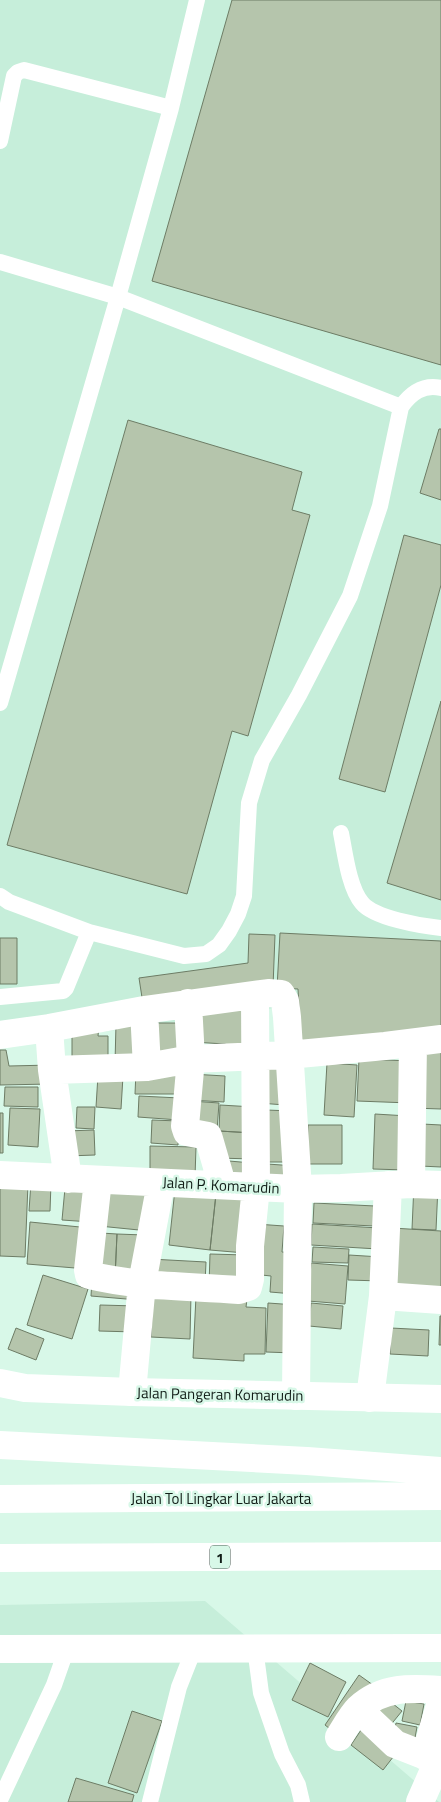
<svg xmlns="http://www.w3.org/2000/svg" width="441" height="1802" viewBox="0 0 441 1802" font-family="'Titillium Web',sans-serif">
<rect width="100%" height="100%" fill="#d8f8e8"/>
<!-- built -->
<path fill="#c6eeda" d="M0,0H441V1055L296,1005L0,1046Z
M205,1601L439,1802H0V1605Z"/>
<!-- building -->
<path fill="#b5c5ac" stroke="#6d7c65" d="M232,0H441V365L152,281Z
M128,420L302,472L292,510L310,515L248,736L232,731L187,894L7,845Z
M439,429H441V500L420,493Z
M404,535L441,545V585L385,792L339,779Z
M441,701V900L387,883Z
M280,933L441,941V1037L301,1043L298,989L277,988Z
M249,934L275,935L273,987L143,1004L139,978L248,963Z
M0,938H17V984H0Z
M253,1005L250,1055L225,1044L193,1042L195,1006Z
M155,1023H181L180,1059H154Z
M116,1024L144,1025L143,1063H115Z
M72,1025L99,1026L98,1036H108V1062H72Z
M415,1048H441V1109L412,1108Z
M0,1050H6L9,1066L51,1065V1084L0,1085Z
M359,1059L412,1061L410,1103L357,1101Z
M327,1063L357,1065L354,1117L324,1115Z
M262,1065L287,1067L285,1105L259,1103Z
M136,1071L183,1072L182,1094H135Z
M191,1074L225,1076L224,1102L190,1100Z
M98,1075L123,1076L121,1109L96,1107Z
M5,1087H38V1107L4,1106Z
M139,1096L180,1098L179,1120L138,1117Z
M191,1101L219,1103L217,1131L189,1129Z
M220,1105L254,1107L253,1133L219,1131Z
M77,1107H95L94,1129L76,1128Z
M10,1108L40,1109L38,1147L8,1145Z
M266,1110L292,1111L291,1162H264Z
M0,1113H3V1153H0Z
M375,1114L408,1116L406,1170L373,1169Z
M152,1120L179,1121L178,1145L151,1143Z
M422,1124L441,1125V1167L420,1166Z
M308,1125H342V1164H307Z
M94,1130L95,1155L67,1156L66,1131Z
M219,1131L253,1133L252,1159L218,1158Z
M150,1146L196,1147L195,1177L150,1175Z
M229,1161L252,1163L250,1183L228,1181Z
M267,1164L296,1166L295,1186L265,1185Z
M31,1182L51,1183L50,1211H29Z
M0,1183L28,1184L25,1257L0,1256Z
M414,1184L438,1186L436,1230L412,1229Z
M65,1188L94,1190L91,1222L62,1220Z
M103,1188L153,1193L149,1231L99,1226Z
M175,1189L216,1194L210,1250L169,1245Z
M216,1194L251,1197L245,1253L210,1250Z
M314,1203L375,1206L374,1226L313,1223Z
M30,1222L90,1228L87,1269L27,1264Z
M256,1224L284,1226L282,1252L296,1253L294,1294L270,1292L271,1276L252,1274Z
M312,1224L379,1228L378,1249L311,1245Z
M392,1228L441,1231V1298L389,1295Z
M101,1233L117,1234L115,1278L99,1277Z
M117,1234L144,1235L141,1280L115,1278Z
M313,1247L349,1249L348,1263L312,1262Z
M210,1254L246,1255L244,1288L209,1286Z
M349,1255L381,1257V1281L348,1280Z
M150,1259L206,1262L205,1284L149,1282Z
M311,1263L348,1266L345,1304L308,1301Z
M43,1275L88,1289L72,1339L27,1325Z
M92,1280L138,1300L91,1296Z
M153,1292L191,1294L190,1339L151,1337Z
M196,1296L247,1299L246,1307L266,1308L265,1354H244V1361L193,1358Z
M268,1303L296,1305L294,1353L266,1352Z
M311,1303L343,1306L341,1329L309,1326Z
M100,1305L137,1306L135,1332L99,1331Z
M440,1316H441V1345H439Z
M16,1328L44,1339L36,1360L8,1349Z
M391,1328L429,1330L428,1356L390,1354Z
M310,1663L346,1682L328,1717L292,1700Z
M359,1675L373,1685L338,1735L325,1725Z
M383,1696L402,1711L385,1732L367,1717Z
M406,1701L424,1704L420,1725L402,1721Z
M132,1711L162,1721L137,1793L108,1783Z
M396,1723L417,1727L414,1743L393,1739Z
M363,1727L397,1752L383,1770L351,1745Z
M76,1778L134,1795L132,1802H68Z"/>
<g fill="none" stroke-linecap="round" stroke-linejoin="round">
<!-- lane -->
<path stroke="#fff" stroke-width="16" d="M0,141L14,76L18,72L24,70L171,108
M0,262L118,297L401,407
M0,703L118,297L171,108L197,0
M341,833C345,853 349,888 362,903C374,918 421,926 441,928
M0,896L9,902L89,932L184,956L206,954L219,945L229,931L238,914L244,896L249,803L262,760L299,695L350,596L380,506L401,407C411,393 423,384 441,388
M0,997L63,991L66,988L89,932
M255,1648L261,1693L282,1754L298,1785L302,1802
M0,1800L54,1685L67,1648
M150,1802L179,1687L194,1649"/>
<!-- street -->
<path stroke="#fff" stroke-width="28" d="M188,1003L191,1059L185,1126L187,1132L208,1136L209,1139L222,1184
M144,1010L147,1067
M49,1028L52,1070L68,1179
M0,1035L49,1028L144,1010L268,993L281,994L285,1001L287,1017L298,1189L296,1396
M52,1070L147,1067L191,1059L288,1055L385,1046L441,1039
M0,1175L298,1189L341,1188L411,1184L441,1185
M98,1180L88,1270L89,1275C137,1287 190,1286 239,1290L248,1287L250,1279V1246L256,1187L255,995
M411,1184L413,1043
M383,1296L441,1300
M132,1392L142,1283L161,1183
M370,1398L383,1296L388,1185
M358,1709L395,1744L441,1762
M339,1737C345,1728 351,1716 359,1708C383,1686 411,1688 441,1690
M425,1756L441,1702
M420,1802L438,1761"/>
<!-- secondary -->
<path stroke="#fff" stroke-width="28" d="M0,1383L25,1388L132,1392L441,1399
M0,1649L441,1648"/>
<!-- highway -->
<path stroke="#fff" stroke-width="28" d="M0,1445L307,1461L441,1471
M0,1499L441,1496
M0,1558L441,1556"/>
</g>
<g text-anchor="middle" dominant-baseline="central" stroke-width="5" stroke-linejoin="round" paint-order="stroke">
<!-- shield labels -->
<rect fill="#d8f8e8" stroke="#4d5f56" stroke-width="1" x="210" y="1545.5" width="20" height="23" rx="4"/>
<g font-size="14" font-weight="bold" fill="#111d17">
<text x="220" y="1557">1</text>
</g>
<!-- street labels -->
<g font-size="15" fill="#111d17" stroke="#d8f8e8">
<text transform="translate(221 1185) rotate(3)">Jalan P. Komarudin</text>
<text transform="translate(220 1394) rotate(1)">Jalan Pangeran Komarudin</text>
<text x="221" y="1498">Jalan Tol Lingkar Luar Jakarta</text>
</g>
</g>
</svg>
